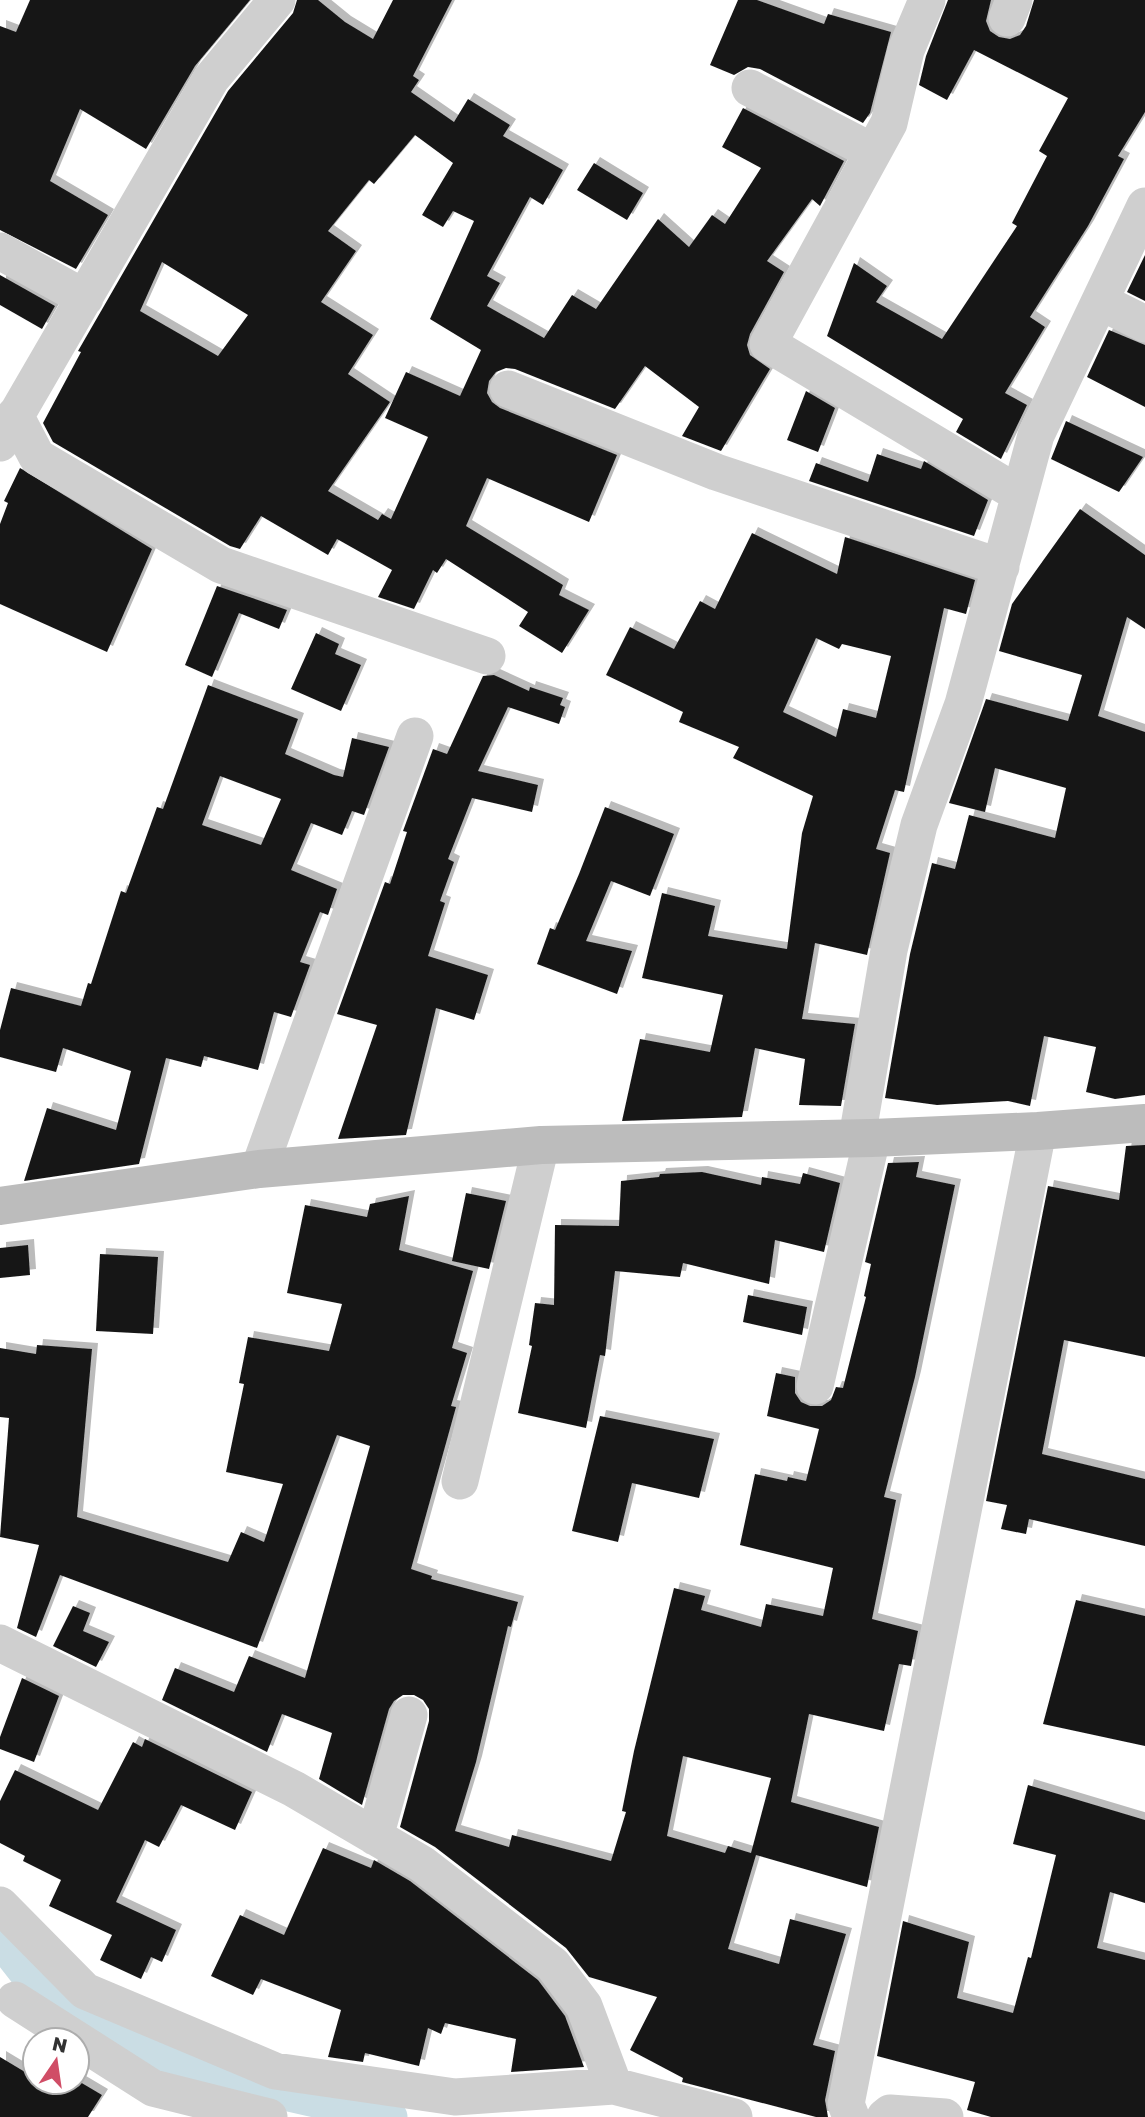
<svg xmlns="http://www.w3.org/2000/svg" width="1145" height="2117" viewBox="0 0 1145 2117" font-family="'Golos Text',sans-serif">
<defs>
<filter id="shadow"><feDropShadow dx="6" dy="-6" stdDeviation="0" flood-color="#0004"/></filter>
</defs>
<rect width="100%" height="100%" fill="#fff"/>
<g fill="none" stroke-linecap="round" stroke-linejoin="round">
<!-- canal -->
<path stroke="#cadde4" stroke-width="35" d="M0,1939L58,2013L188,2071L390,2117"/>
</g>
<!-- building -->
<path fill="#191919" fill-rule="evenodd" filter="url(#shadow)" d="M30,0H250L195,66L146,149L80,109L50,181L108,215L76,269L0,230V26L16,32Z
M297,0H318L345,22L373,39L393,0H452L413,76L419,80L411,92L454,122L468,99L510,125L503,136L563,170L543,205L530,197L487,276L500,283L487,306L544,338L572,295L596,309L658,219L689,247L712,215L725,224L761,168L722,147L743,108L844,161L820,206L812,199L767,261L784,272L750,334L747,345L750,355L770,369L721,451L682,436L699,407L645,366L615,409L515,369L506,368L496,372L489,381L487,393L492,402L500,408L617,455L589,522L487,478L466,526L563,585L559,595L589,610L562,653L519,626L528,612L446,559L437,573L433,570L414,609L378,597L392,570L337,539L328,555L261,516L240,549L230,546L53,442L43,423L81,352L78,351L228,91L293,13ZM415,135L453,163L422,215L443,227L453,211L474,221L430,319L481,350L460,396L406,372L385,418L428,437L391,519L382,514L378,520L328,491L390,402L348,374L373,335L321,302L356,251L328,231L369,180L374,184ZM162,262L248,315L218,356L140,311Z
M738,0H757L824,24L828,14L891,32L870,113L863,123L760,69L748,67L734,75L710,65Z
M948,0H991L986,21L990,31L999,37L1010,39L1020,35L1026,26L1034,0H1145V112L1118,156L1124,159L1088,226L1030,317L1045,327L1005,393L1027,405L1001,459L956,432L963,419L827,336L854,263L887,286L876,302L942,339L1017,226L1012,223L1047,156L1039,151L1068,98L974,50L947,100L919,85L926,56Z
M594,163L643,193L627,220L577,190Z
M1145,255V301L1127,292Z
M0,275L55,306L42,329L0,305Z
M1109,330L1145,345V407L1087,377Z
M806,391L835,408L818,452L787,440Z
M1066,421L1143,457L1119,492L1051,459Z
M877,454L921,469L924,461L988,500L974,536L809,481L816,463L868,482Z
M20,468L152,549L107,652L0,604V524L8,503L4,501Z
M1080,509L1145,555V629L1127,617L1098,716L1145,732V1095L1115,1099L1086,1092L1096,1047L1044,1036L1030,1106L1008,1101L937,1105L885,1098L910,954L932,863L955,869L969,815L1055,838L1066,788L995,768L985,812L949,803L986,699L1068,721L1082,675L999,651L1012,604Z
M752,533L837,574L845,537L975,580L966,614L944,608L904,792L895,790L876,849L890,853L867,955L815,943L802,1019L855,1024L841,1106L799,1105L805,1059L755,1048L742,1117L622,1121L640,1039L710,1052L723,995L642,978L662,893L715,906L708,936L787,949L802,833L813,796L733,758L739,747L679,722L683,712L606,675L630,627L674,649L700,601L715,609ZM816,638L839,649L842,644L891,656L876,718L843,709L836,737L783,712Z
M217,586L287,610L279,629L239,613L212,677L185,665Z
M316,633L339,644L335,654L361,665L341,711L291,689Z
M494,675L529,691L530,687L563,698L560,705L565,707L559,724L508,707L478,771L538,785L532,812L472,798L448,859L454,862L440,901L445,903L428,956L488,975L474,1020L436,1008L406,1135L338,1139L377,1025L337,1014L385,882L390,884L407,832L403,831L433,749L447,754L483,676Z
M208,685L298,719L285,754L334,775L343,777L352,738L389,747L364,815L352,811L342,835L311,823L291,870L337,889L328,915L320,912L300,962L310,965L291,1017L274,1012L258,1070L204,1056L201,1067L166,1058L139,1164L24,1181L47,1108L116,1130L131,1071L63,1048L56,1072L0,1057V1030L11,988L81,1006L88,983L91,984L121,891L126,893L157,807L163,809ZM220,776L281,799L261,845L202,825Z
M605,807L674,834L650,896L611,881L586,941L632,951L617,994L537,964L550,928L555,930L579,874Z
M1145,1145V1357L1064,1340L1042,1454L1145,1479V1546L1029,1519L1026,1534L1001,1529L1007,1505L986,1501L1048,1186L1119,1200L1126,1146Z
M919,1162L916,1177L955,1185L915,1377L884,1497L896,1500L872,1619L918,1631L911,1666L899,1664L884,1731L809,1714L791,1802L879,1827L867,1887L756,1855L728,1949L779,1964L790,1919L846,1934L813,2045L835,2051L825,2100L828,2117H816L682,2082L683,2078L630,2050L657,1997L589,1977L566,1948L435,1847L400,1827L429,1721V1709L423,1700L414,1695H403L394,1701L389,1709L362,1805L319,1779L332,1733L282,1714L267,1752L162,1700L175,1668L234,1692L249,1656L305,1678L370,1446L337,1435L257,1648L60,1575L36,1637L17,1628L39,1545L0,1537L9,1418L0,1417V1348L36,1354L37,1345L92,1349L77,1517L228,1562L241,1532L264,1542L283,1484L226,1472L244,1384L239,1383L248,1337L329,1351L342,1304L287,1293L305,1205L367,1217L370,1204L409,1196L399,1250L473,1271L452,1348L467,1353L451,1406L456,1407L411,1569L432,1576L431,1579L518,1602L511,1627L508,1626L476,1762L455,1831L509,1847L512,1835L611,1861L626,1812L622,1811L634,1751L674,1588L705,1596L701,1610L761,1627L766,1604L823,1616L833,1568L740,1545L755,1474L787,1481L788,1477L806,1481L819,1429L767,1416L776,1373L795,1377V1393L801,1402L810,1406H822L831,1400L836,1387L843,1388L866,1297L864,1296L871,1264L865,1262L888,1163ZM683,1756L771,1778L751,1853L728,1846L725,1853L667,1836Z
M702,1172L761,1185L762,1177L800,1184L803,1173L840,1183L824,1252L775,1240L769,1284L683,1263L680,1277L615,1271L605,1356L600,1355L586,1428L518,1413L532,1346L529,1345L535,1303L554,1305L555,1225L619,1226L621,1181L659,1177L660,1174Z
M466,1193L506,1201L489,1269L452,1261Z
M28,1245L30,1275L0,1278V1248Z
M100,1254L158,1257L153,1334L96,1331Z
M748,1295L807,1307L802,1335L743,1322Z
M600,1416L714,1439L699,1498L632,1483L618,1542L572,1531Z
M1076,1600L1145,1616V1746L1043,1724Z
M73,1606L90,1613L83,1631L109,1642L96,1667L53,1646Z
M22,1678L59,1696L34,1762L0,1749V1737Z
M145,1739L252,1792L235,1830L181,1805L159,1847L145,1840L116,1902L176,1930L162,1962L151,1957L141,1979L100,1960L112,1935L49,1906L61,1880L23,1861L25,1856L0,1843V1801L15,1770L98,1810L133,1742L142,1747Z
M1028,1785L1145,1820V1903L1110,1892L1097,1948L1145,1960V2117H991L967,2110L975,2082L877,2056L903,1921L969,1942L957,1998L1013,2013L1028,1957L1031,1958L1056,1855L1013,1844Z
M323,1848L371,1868L374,1860L410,1881L538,1980L565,2016L584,2067L511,2072L516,2039L445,2023L441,2034L428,2028L419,2066L365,2053L363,2062L328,2057L341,2010L261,1979L253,1995L211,1976L240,1915L284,1935Z
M0,2057L35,2078V2082H80L102,2095L88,2117H0Z"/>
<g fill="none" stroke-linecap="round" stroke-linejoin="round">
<!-- street -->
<path stroke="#cfcfcf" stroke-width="37" d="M927,0L906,50L889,123L768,344L1019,494
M1007,18L1014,0
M750,88L873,152
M0,251L85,298
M1101,302L1145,324
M508,389L716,472L1001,567
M15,415L37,457L221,565L487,656
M0,443L211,79L277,0
M857,1138L889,950L919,825L963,704L1036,435L1145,206
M259,1169L415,736
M815,1386L872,1138
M460,1481L541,1145
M0,1643L294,1789L422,1864L553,1965L584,2006L614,2086
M375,1837L409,1715
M0,1905L85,1991L275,2071L455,2097L614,2086L734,2117
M15,2000L153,2088L269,2117
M851,2117L846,2104L1038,1131
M885,2117L890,2113L945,2117"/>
<!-- secondary -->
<path stroke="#bcbcbc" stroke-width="38" d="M0,1206L259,1169L541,1145L872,1138L1038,1131L1145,1123"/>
</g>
<!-- north arrow -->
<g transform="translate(56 2061) rotate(13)"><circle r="33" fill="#ffffff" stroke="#adadad" stroke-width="2"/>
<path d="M0-5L12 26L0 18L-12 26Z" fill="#d04d66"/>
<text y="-10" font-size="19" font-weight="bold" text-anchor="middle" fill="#323232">N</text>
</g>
</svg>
